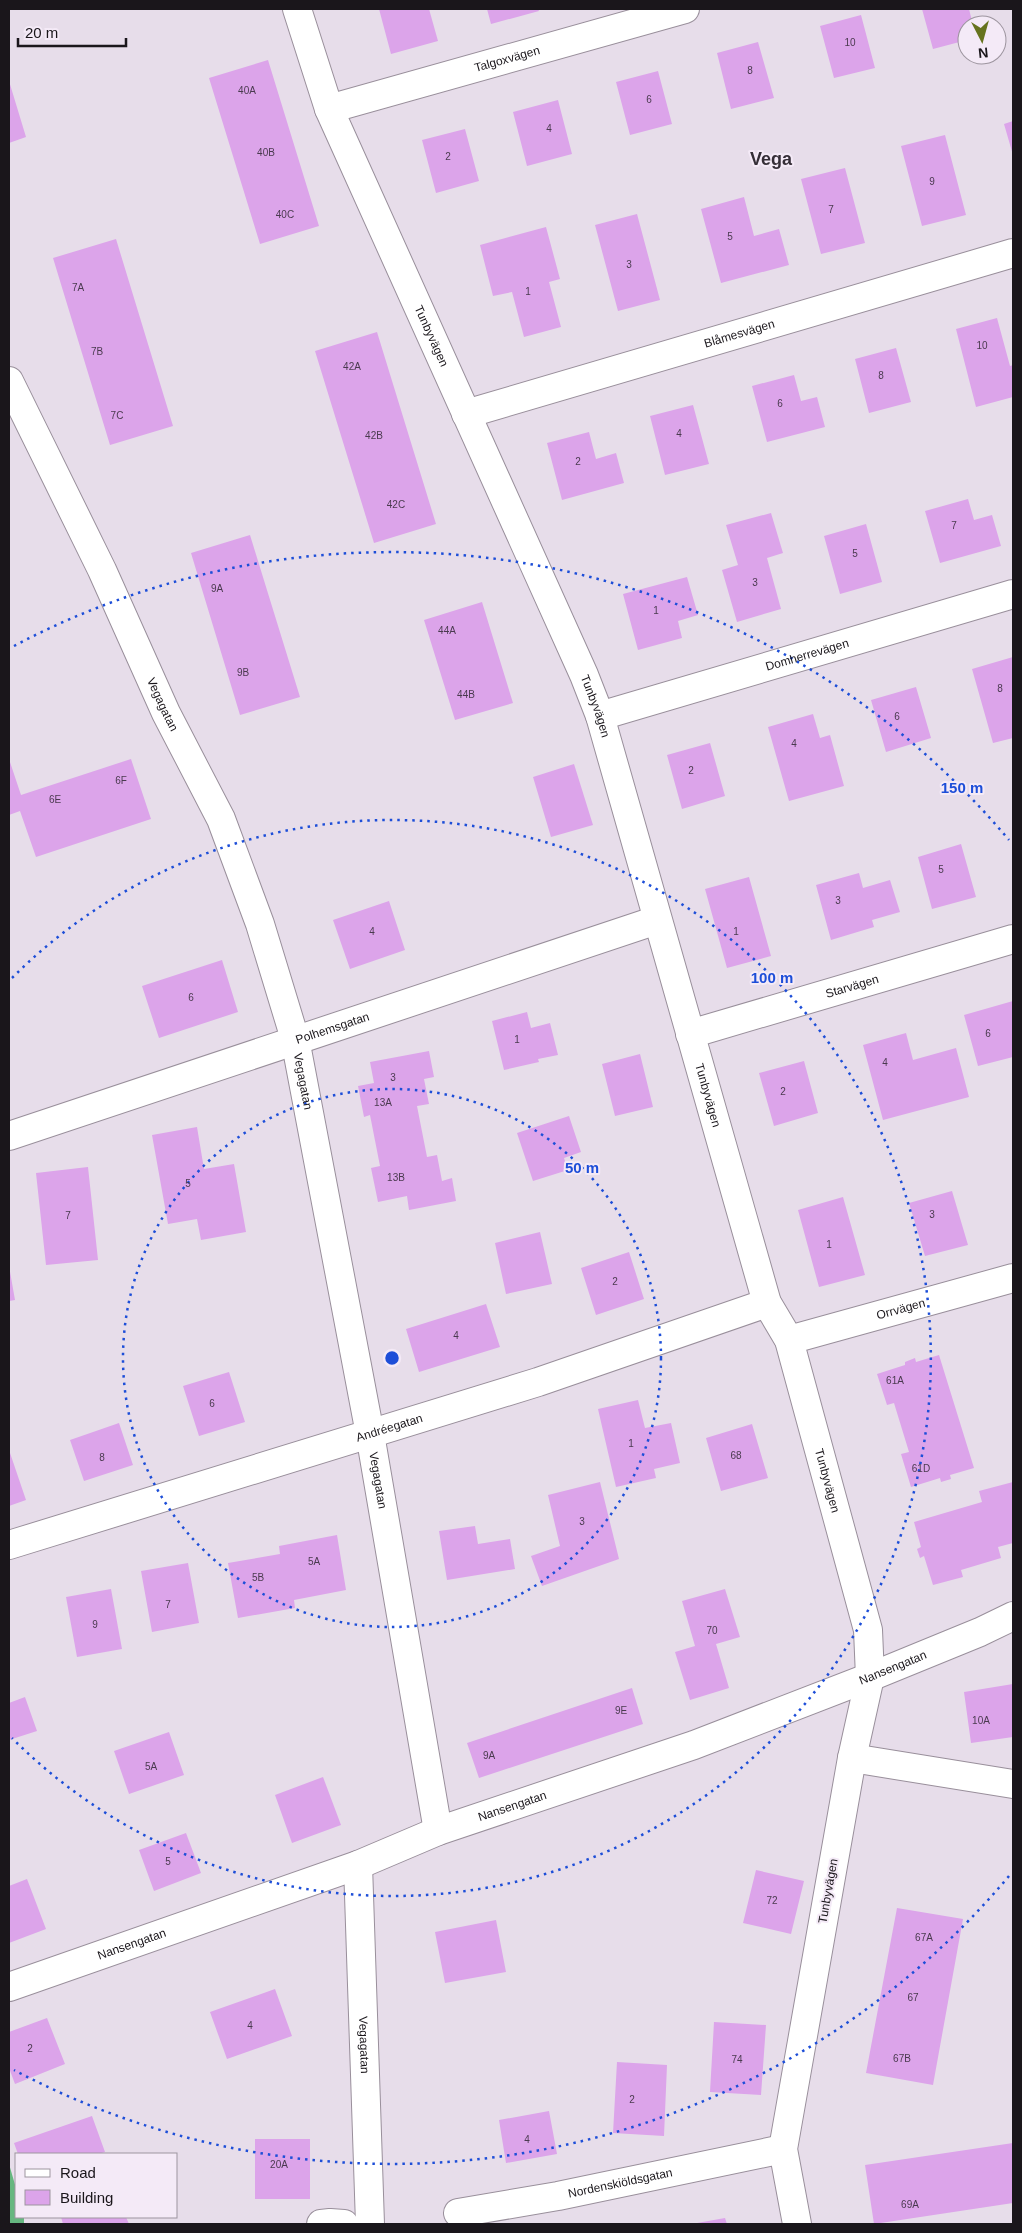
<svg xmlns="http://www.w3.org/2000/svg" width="1022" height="2233" viewBox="0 0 1022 2233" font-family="Arial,sans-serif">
<rect width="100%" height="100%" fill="#e7ddea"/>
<!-- forest -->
<path fill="#66b780" d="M9,2164L16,2188V2217H24V2224H9Z"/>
<!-- building -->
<path fill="#dca4ea" d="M379,9H429L438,41L391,54Z
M487,9H538L539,11L491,24Z
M922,9H969L973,25H967V40L933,49Z
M861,15L875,68L834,78L820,26Z
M758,42L774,98L731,109L717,53Z
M268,60L319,226L260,244L209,78Z
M658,71L672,124L630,135L616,82Z
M9,81L26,137L9,143Z
M558,100L572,154L527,166L513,112Z
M1013,121V155L1004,124Z
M465,129L479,181L436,193L422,140Z
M945,135L966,215L922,226L901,146Z
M845,168L865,243L821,254L801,179Z
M744,197L754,236L779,229L789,265L721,283L701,209Z
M637,214L660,300L618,311L595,225Z
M546,227L560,279L549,282L561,327L524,337L512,292L493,296L480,245Z
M116,239L173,426L110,445L53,258Z
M997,318L1010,366L1013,365V397L976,407L956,329Z
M377,332L436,524L374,543L315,351Z
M896,348L911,402L869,413L855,359Z
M794,375L801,401L817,397L825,427L767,442L752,386Z
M693,405L709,464L665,475L650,416Z
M589,432L596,459L616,453L624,483L562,500L547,443Z
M968,499L974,520L992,515L1001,546L940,563L925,511Z
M771,513L783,553L767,558L781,609L737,622L722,570L738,565L726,525Z
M866,524L882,582L840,594L824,536Z
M250,535L300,697L240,715L191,553Z
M687,577L698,615L678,621L682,638L638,650L623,594Z
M482,602L513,703L455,720L424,620Z
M1013,657V738L993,743L972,669Z
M916,687L931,738L886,752L871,700Z
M813,714L820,738L830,735L844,786L789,801L768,727Z
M710,743L725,796L682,809L667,755Z
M9,759L21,795L131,759L151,819L36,857L20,811L9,815Z
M574,764L593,825L551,837L533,777Z
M961,844L976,897L932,909L918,857Z
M859,873L863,888L890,880L900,912L872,920L874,927L831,940L816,885Z
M749,877L771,956L727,968L705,889Z
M389,901L405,950L350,969L333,920Z
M222,960L238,1012L159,1038L142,986Z
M1013,1001V1057L978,1066L964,1015Z
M527,1012L531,1028L550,1023L558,1055L538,1059L539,1062L504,1070L492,1021Z
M906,1033L913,1060L956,1048L969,1097L883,1120L863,1045Z
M429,1051L434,1077L424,1079L429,1104L417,1106L427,1157L437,1155L442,1181L452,1178L456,1201L409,1210L407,1196L378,1202L371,1168L380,1166L370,1115L364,1117L358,1086L374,1083L370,1062Z
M640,1054L653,1107L615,1116L602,1064Z
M804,1061L818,1113L774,1126L759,1073Z
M569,1116L581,1152L564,1158L568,1170L533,1181L517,1133Z
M197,1127L204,1169L234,1164L246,1232L201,1240L197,1219L168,1224L152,1135Z
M88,1167L98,1260L46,1265L36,1173Z
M952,1191L968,1245L925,1256L909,1203Z
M843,1197L865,1275L819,1287L798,1210Z
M540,1232L552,1284L506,1294L495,1243Z
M629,1252L644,1299L596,1315L581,1268Z
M9,1266L15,1300L9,1301Z
M486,1304L500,1347L419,1372L406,1329Z
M939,1355L974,1468L950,1475L951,1479L941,1482L940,1478L911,1487L901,1454L909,1452L894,1403L887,1405L877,1374L905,1365V1362L915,1358L916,1362Z
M229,1372L245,1422L199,1436L183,1386Z
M638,1400L645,1428L671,1423L680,1463L654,1469L656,1478L616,1487L598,1409Z
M119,1423L133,1465L84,1481L70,1440Z
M752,1424L768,1478L721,1491L706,1438Z
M9,1450L26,1500L9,1506Z
M600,1482L619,1559L542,1586L531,1556L560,1546L548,1495Z
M1013,1482V1543L998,1547L1001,1558L961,1570L963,1577L933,1585L924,1556L920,1558L917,1549L921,1547L914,1522L982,1502L979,1491Z
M475,1526L478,1544L510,1539L515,1569L447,1580L439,1531Z
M337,1535L346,1590L294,1600L295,1608L238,1618L228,1563L280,1554L279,1546Z
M188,1563L199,1623L152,1632L141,1571Z
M111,1589L122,1649L77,1657L66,1597Z
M725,1589L740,1637L716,1644L729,1688L690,1700L675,1652L695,1646L682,1601Z
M1013,1684V1737L971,1743L964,1692Z
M632,1688L643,1724L479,1778L467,1743Z
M25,1697L37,1731L9,1740V1703Z
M169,1732L184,1775L129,1794L114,1751Z
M323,1777L341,1825L292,1843L275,1795Z
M186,1833L201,1873L154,1891L139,1850Z
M756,1870L804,1881L791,1934L743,1923Z
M27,1879L46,1929L9,1943V1886Z
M897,1908L963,1919L933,2085L866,2073Z
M496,1920L506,1972L445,1983L435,1932Z
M275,1989L292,2036L227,2059L210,2012Z
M47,2018L65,2064L15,2084L9,2068V2032Z
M714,2022L766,2025L761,2095L710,2092Z
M617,2062L667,2065L664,2136L613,2133Z
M549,2111L557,2154L506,2163L499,2120Z
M92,2116L105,2152L98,2154H18L14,2143Z
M255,2139H310V2199H255Z
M1013,2143V2203L874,2224L865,2165Z
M61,2217H126L129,2224H63Z
M725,2218L727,2224H697V2223Z"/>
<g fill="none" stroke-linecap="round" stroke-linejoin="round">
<defs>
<g id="minor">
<path id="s1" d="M297,9L329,109L584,675L600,716L767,1303L789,1340L868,1630L870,1677L852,1758L783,2149L797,2224"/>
<path id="s2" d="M329,109L685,9"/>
<path id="s3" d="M9,381L102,570L166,713L221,819L260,924L295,1039L370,1434L438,1831"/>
<path id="s4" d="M466,414L1013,253"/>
<path id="s5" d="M600,716L1013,594"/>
<path id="s6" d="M690,1034L1013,939"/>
<path id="s7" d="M9,1136L657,920"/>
<path id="s8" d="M789,1340L1013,1278"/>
<path id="s9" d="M9,1545L538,1382L767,1303"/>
<path d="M852,1758L1013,1784"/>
<path id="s10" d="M358,1865L370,2224"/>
<path id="s11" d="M9,1987L358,1865L438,1831L694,1745L870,1677L980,1632L1013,1616"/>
<path id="s12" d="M458,2213L558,2196L783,2149"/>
<path d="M321,2224L330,2223L344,2224"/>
</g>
</defs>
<!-- minor casing -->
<use href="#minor" stroke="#998f9b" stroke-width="30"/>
<!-- minor -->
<use href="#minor" stroke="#fff" stroke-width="28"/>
</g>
<!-- distance rings -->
<g fill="none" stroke="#1d4ed8" stroke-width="2.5" stroke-dasharray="2.5 5">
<circle cx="392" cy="1358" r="269"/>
<path d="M12 978A538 538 0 1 1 12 1738"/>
<path d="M1009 1876A806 806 0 0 1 14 2070M14 646A806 806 0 0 1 1009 840"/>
</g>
<g text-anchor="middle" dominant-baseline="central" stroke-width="4" stroke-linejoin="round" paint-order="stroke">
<!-- number labels -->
<g font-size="10" fill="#4a3a4f">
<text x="850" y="42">10</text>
<text x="750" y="70">8</text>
<text x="247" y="90">40A</text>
<text x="649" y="99">6</text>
<text x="549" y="128">4</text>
<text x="266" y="152">40B</text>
<text x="448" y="156">2</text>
<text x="932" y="181">9</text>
<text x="831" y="209">7</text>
<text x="285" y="214">40C</text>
<text x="730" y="236">5</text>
<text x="629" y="264">3</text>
<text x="78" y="287">7A</text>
<text x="528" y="291">1</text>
<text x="982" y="345">10</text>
<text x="97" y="351">7B</text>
<text x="352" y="366">42A</text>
<text x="881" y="375">8</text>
<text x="780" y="403">6</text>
<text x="117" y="415">7C</text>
<text x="679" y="433">4</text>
<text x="374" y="435">42B</text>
<text x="578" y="461">2</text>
<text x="396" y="504">42C</text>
<text x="954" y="525">7</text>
<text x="855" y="553">5</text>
<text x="755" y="582">3</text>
<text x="217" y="588">9A</text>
<text x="656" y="610">1</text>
<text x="447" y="630">44A</text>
<text x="243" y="672">9B</text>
<text x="1000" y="688">8</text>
<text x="466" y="694">44B</text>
<text x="897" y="716">6</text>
<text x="794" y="743">4</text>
<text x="691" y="770">2</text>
<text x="121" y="780">6F</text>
<text x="55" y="799">6E</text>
<text x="941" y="869">5</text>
<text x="838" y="900">3</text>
<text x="372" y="931">4</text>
<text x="736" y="931">1</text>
<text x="191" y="997">6</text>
<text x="988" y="1033">6</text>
<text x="517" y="1039">1</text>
<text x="885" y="1062">4</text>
<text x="393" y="1077">3</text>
<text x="783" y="1091">2</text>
<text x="383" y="1102">13A</text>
<text x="396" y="1177">13B</text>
<text x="188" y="1183">5</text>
<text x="932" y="1214">3</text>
<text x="68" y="1215">7</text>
<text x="829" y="1244">1</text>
<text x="615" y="1281">2</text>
<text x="456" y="1335">4</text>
<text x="895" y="1380">61A</text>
<text x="212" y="1403">6</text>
<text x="631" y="1443">1</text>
<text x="736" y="1455">68</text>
<text x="102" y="1457">8</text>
<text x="921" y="1468">61D</text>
<text x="582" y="1521">3</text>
<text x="314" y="1561">5A</text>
<text x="258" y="1577">5B</text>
<text x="168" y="1604">7</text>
<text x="95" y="1624">9</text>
<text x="712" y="1630">70</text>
<text x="621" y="1710">9E</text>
<text x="981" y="1720">10A</text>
<text x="489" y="1755">9A</text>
<text x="151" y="1766">5A</text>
<text x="168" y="1861">5</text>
<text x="772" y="1900">72</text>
<text x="924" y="1937">67A</text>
<text x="913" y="1997">67</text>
<text x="250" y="2025">4</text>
<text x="30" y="2048">2</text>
<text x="902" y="2058">67B</text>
<text x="737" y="2059">74</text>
<text x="632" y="2099">2</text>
<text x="527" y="2139">4</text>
<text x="279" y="2164">20A</text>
<text x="910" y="2204">69A</text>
</g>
<!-- street labels -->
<g font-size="12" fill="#1a161b" stroke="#f4eaf7">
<text stroke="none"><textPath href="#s2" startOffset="185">Talgoxvägen</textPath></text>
<text stroke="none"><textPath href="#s4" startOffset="285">Blåmesvägen</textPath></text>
<text stroke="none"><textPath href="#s1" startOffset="354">Tunbyvägen</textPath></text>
<text stroke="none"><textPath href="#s5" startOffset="216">Domherrevägen</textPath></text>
<text stroke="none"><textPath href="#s3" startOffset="358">Vegagatan</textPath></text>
<text stroke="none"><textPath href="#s1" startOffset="759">Tunbyvägen</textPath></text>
<text stroke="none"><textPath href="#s6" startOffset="169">Starvägen</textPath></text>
<text stroke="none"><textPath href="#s7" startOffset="341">Polhemsgatan</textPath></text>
<text stroke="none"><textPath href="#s3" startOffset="762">Vegagatan</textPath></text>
<text stroke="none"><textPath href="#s1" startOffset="1164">Tunbyvägen</textPath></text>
<text stroke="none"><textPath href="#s8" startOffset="116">Orrvägen</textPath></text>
<text stroke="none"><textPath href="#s9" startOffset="398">Andréegatan</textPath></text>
<text stroke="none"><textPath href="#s3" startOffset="1168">Vegagatan</textPath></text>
<text stroke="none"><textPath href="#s1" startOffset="1569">Tunbyvägen</textPath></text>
<text stroke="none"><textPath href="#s11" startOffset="940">Nansengatan</textPath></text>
<text stroke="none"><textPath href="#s11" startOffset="535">Nansengatan</textPath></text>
<text transform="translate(828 1891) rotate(-80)">Tunbyvägen</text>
<text stroke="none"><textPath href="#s11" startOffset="130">Nansengatan</textPath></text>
<text stroke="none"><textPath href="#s10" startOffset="180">Vegagatan</textPath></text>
<text stroke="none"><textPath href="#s12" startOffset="165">Nordenskiöldsgatan</textPath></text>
</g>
<!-- district labels -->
<g font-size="18" font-weight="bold" fill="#352e37" stroke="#f4eaf7">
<text x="771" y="159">Vega</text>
</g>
</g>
<circle cx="392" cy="1358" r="8" fill="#1d4ed8" stroke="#f4eaf7" stroke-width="2.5"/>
<g font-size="15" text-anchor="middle" font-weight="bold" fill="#1d4ed8" stroke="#f4eaf7" stroke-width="4" stroke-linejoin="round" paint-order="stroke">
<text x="962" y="793">150 m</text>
<text x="772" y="983">100 m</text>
<text x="582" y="1173">50 m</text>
</g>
<!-- border -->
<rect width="1022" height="2233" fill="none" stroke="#1a161b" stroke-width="20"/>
<!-- legend -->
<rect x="15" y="2153" width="162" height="65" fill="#f4eaf7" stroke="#9d959f"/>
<rect x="25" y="2169" width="25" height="8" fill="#ffffff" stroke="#9d959f"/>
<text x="60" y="2178" font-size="15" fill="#1a161b">Road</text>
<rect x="25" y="2190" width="25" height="15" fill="#dca4ea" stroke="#9d959f"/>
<text x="60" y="2203" font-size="15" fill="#1a161b">Building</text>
<!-- north arrow -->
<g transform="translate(982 40) rotate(174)"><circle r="24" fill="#f4eaf7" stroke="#9d959f"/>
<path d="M0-4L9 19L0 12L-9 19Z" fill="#66731e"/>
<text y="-8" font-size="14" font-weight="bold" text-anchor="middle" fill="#1a161b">N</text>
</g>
<!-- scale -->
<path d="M18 38v8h108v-8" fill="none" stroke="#1a161b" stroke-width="2.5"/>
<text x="25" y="38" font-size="15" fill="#1a161b" stroke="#f4eaf7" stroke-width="4" paint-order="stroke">20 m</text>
</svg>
